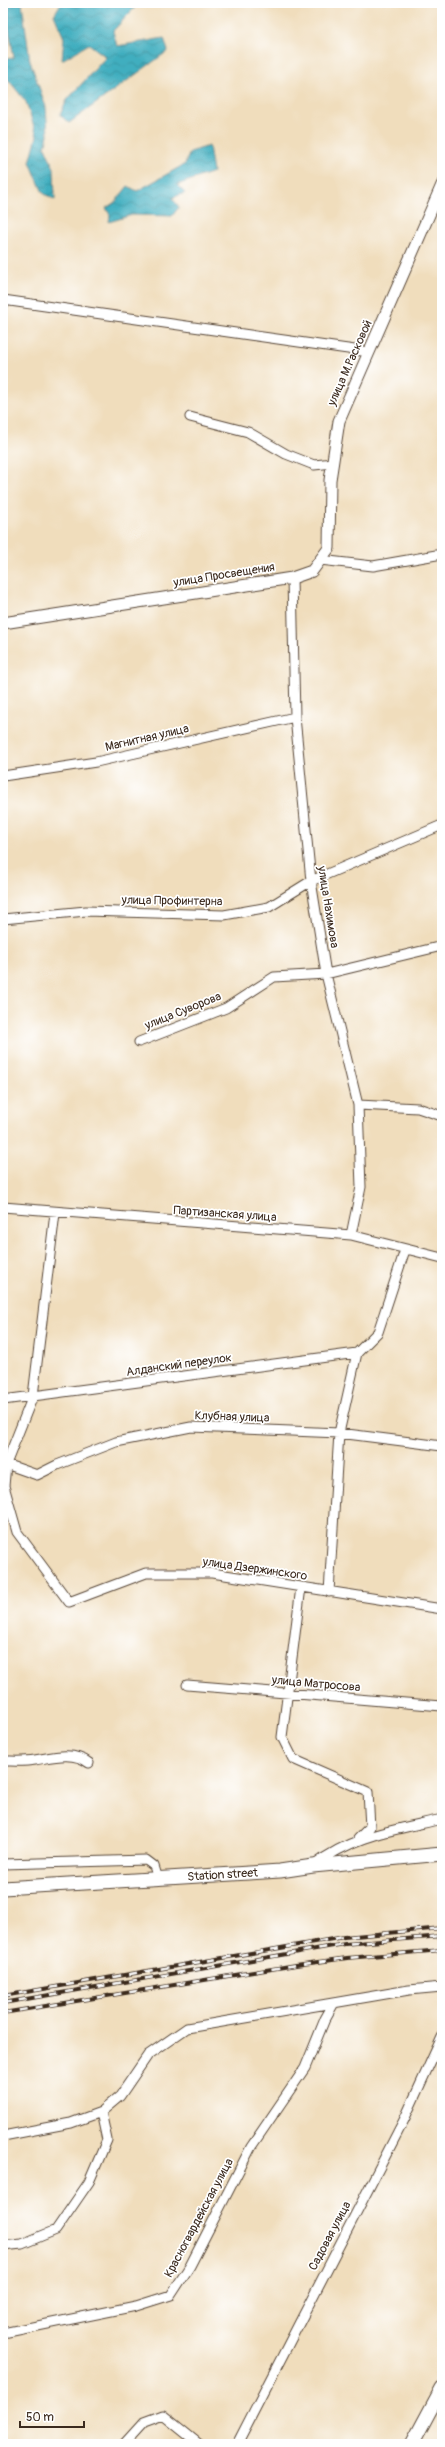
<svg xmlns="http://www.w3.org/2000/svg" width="445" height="2447" viewBox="0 0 445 2447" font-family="Pangolin,sans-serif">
<defs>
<pattern id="water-waves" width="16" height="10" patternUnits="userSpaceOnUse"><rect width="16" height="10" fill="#41aebf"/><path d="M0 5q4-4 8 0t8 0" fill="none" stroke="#388e9b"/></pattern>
</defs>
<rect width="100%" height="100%" fill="#fff"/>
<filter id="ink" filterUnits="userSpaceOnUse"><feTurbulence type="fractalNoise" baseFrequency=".025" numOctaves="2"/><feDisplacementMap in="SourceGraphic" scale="8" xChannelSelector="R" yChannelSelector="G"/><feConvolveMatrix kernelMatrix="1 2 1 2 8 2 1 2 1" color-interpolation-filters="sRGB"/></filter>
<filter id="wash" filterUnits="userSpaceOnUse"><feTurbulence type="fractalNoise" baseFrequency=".012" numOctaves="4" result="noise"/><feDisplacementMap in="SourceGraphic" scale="16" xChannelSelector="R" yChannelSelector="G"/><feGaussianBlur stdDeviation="0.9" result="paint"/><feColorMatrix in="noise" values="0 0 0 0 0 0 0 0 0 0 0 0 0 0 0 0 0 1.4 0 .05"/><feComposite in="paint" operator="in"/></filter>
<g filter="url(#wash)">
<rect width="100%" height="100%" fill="#f0ddbc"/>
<!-- water -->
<path fill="url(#water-waves)" stroke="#3e6c6e" d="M9,3H22L30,61L46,107L48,135L45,147L54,168L55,200L43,193L30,162L37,136L26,102L3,73V59L14,58L8,24Z
M61,3H139L113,31L117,46L164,38L168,51L69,123L60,115L67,100L106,57L89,44L62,60L64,38L54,15Z
M209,146L213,172L177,185L185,193L172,198L179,207L172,216L132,215L109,222L110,215L106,208L115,202L128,186L137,191L185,164L190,152Z"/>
</g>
<g filter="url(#ink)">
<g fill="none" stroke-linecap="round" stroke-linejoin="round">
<defs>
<path id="minor" d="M3,300L369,352
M190,417L248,432L286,454L314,465L333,463
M320,560L373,566L442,554
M292,578L295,717L311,881L326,974L358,1105L361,1187L351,1235
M3,776L96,762L295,717
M3,919L86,911L224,915L269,907L311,881L442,825
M139,1042L226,1008L274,977L326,974L442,946
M358,1105L418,1108L442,1116
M3,1207L351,1235L442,1258
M55,1213L33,1396L6,1464L4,1486L17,1532L69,1602L146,1573H212L442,1609
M3,1400L357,1353
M6,1464L37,1475L57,1465L116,1442L191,1427L339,1433L442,1446
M301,1587L282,1737L293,1759L368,1792L370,1827L358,1839
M329,1592L339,1433L357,1353L378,1332L405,1250
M187,1685L442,1706
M3,1761C13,1761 24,1762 35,1760C53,1757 73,1751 89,1763
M3,1864L146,1860L154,1866L158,1879
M313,1866C353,1835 395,1830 442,1819
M3,2136L71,2123L101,2112L120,2096L148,2055L187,2028L409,1990L442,1987
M3,2246L22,2244L56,2230L89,2182L107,2140L101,2112
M3,2333L136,2306L171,2295L190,2266L251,2147L305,2068L325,2019L334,2003
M124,2444L144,2422L163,2415L199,2444
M237,2444L404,2120L442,2037"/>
<path id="tertiary" d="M3,623L292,578L312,571L329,548L330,480L339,421L442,185"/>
<g id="secondary">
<path id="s1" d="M3,1888L280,1871L313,1866L442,1854"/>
<path d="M412,2444L442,2388"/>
</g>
</defs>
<!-- minor casing -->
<use href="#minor" stroke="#564536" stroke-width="11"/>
<!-- tertiary casing -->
<use href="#tertiary" stroke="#564536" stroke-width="13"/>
<!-- secondary casing -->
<use href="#secondary" stroke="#564536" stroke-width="15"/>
<!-- minor -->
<use href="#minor" stroke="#fff" stroke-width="9"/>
<!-- tertiary -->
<use href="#tertiary" stroke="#fff" stroke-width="11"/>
<!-- secondary -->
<use href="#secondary" stroke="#fff" stroke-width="13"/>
<defs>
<path id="rail" d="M3,1996L344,1937L442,1928
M3,2003L345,1944L442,1936
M3,2013L296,1965L347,1958L442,1950"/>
</defs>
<!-- rail casing -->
<use href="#rail" stroke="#3b2a1e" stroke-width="4"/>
<!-- rail -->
<use href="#rail" stroke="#fff" stroke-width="2.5" stroke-dasharray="8" stroke-linecap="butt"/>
</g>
</g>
<g text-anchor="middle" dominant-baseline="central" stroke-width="3.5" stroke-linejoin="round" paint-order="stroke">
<!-- street labels -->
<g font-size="12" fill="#3b2a1e" stroke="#fff">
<text transform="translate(350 363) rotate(-66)">улица М.Расковой</text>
<text transform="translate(224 575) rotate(-9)">улица Просвещения</text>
<text transform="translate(147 738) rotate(-13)">Магнитная улица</text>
<text transform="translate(172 901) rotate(1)">улица Профинтерна</text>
<text transform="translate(328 907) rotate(81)">улица Нахимова</text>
<text transform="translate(183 1011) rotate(-22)">улица Суворова</text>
<text transform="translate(225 1214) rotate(4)">Партизанская улица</text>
<text transform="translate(179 1365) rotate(-8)">Алданский переулок</text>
<text transform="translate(232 1417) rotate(2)">Клубная улица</text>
<text transform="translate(255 1569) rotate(8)">улица Дзержинского</text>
<text transform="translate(316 1684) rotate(5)">улица Матросова</text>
<text stroke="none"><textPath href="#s1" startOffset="220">Station street</textPath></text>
<text transform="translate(199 2218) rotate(-62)">Красногвардейская улица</text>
<text transform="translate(330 2236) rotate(-62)">Садовая улица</text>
</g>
</g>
<!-- margin -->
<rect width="445" height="2447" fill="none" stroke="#fff" stroke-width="16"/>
<!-- scale -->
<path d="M20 2421v6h64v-6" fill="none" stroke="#3b2a1e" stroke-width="2"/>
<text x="26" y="2421" font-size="12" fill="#3b2a1e" stroke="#ffffff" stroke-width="3" paint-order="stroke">50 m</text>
</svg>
